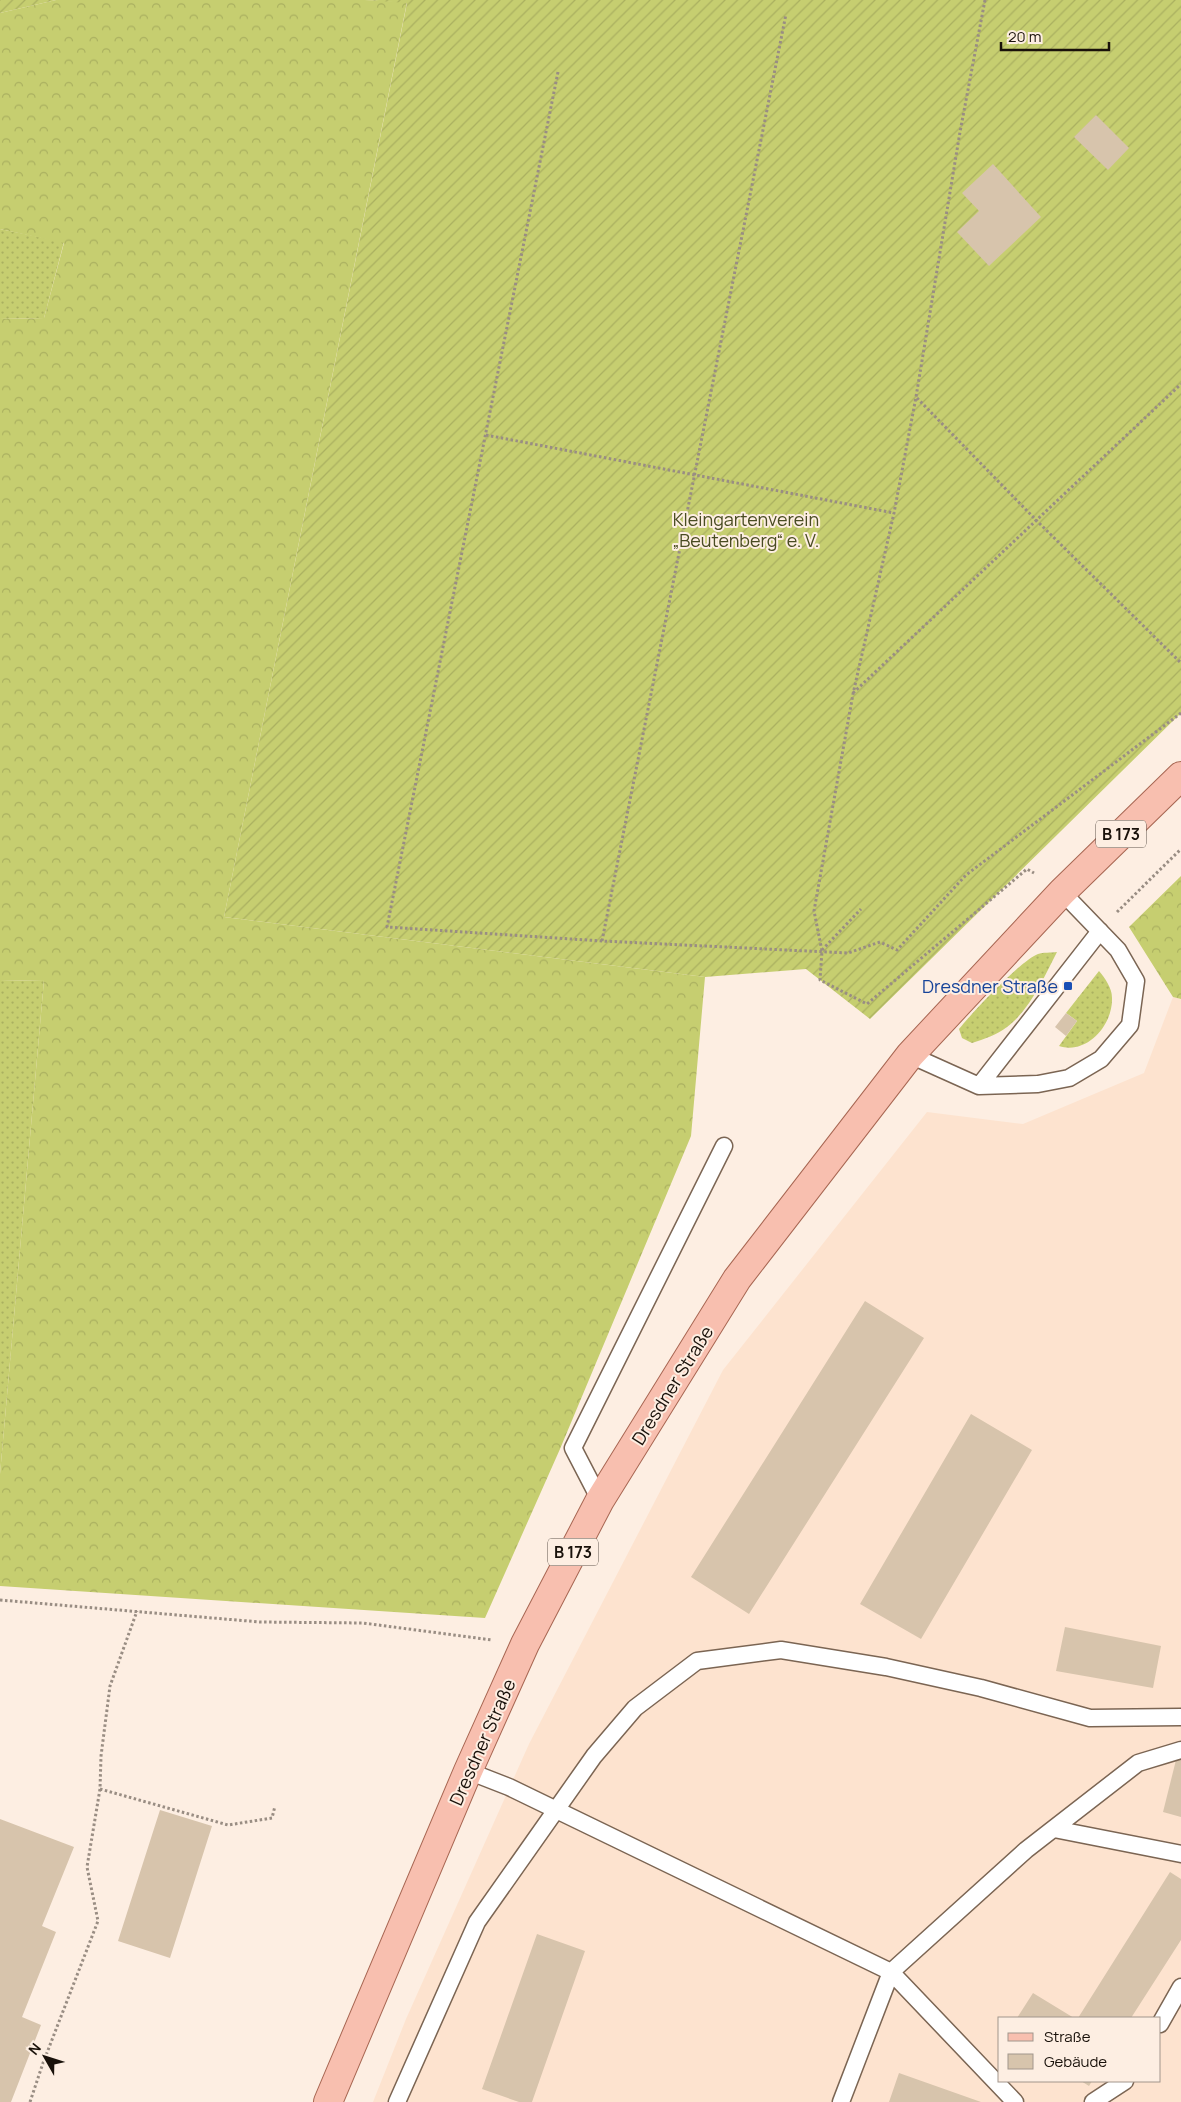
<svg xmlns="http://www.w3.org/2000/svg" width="1181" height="2102" viewBox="0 0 1181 2102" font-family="Manrope,sans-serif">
<defs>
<pattern id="grass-dots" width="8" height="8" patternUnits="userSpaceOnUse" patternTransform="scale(1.25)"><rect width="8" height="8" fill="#c6ce70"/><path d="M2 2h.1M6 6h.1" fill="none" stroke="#aab060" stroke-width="1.8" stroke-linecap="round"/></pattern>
<pattern id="forest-crowns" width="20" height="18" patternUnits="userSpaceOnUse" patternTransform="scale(1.25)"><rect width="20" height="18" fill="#c6ce70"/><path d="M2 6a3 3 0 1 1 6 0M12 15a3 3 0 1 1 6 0" fill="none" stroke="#aab060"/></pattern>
<pattern id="garden-furrows" width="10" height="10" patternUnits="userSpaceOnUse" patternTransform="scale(1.25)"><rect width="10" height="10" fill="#c6ce70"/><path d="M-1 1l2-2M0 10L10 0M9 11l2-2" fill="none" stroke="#aab060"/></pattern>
</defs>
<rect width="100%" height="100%" fill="#fdeee2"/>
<!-- built -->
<path fill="#fde3cf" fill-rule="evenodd" d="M1173,997L1181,999V2102H373L406,2019L529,1744L723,1370L927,1112L1023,1124L1144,1073ZM1000,2018H1160V2081H1000Z"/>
<!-- grass -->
<path fill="url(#grass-dots)" d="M0,229L64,242L44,318L0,319Z
M1057,952C1044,977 1030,1010 1007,1027C997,1035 984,1039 972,1043L962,1038L959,1029C972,1013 1020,961 1038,954C1043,952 1051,953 1057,952Z
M1099,971C1105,978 1112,988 1112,998C1113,1025 1087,1055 1059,1046L1077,1021L1066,1013Z
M44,980L0,1474V981Z"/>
<!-- forest -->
<path fill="url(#forest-crowns)" d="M56,0H365L407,2L224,917L705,977L691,1136L560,1449L485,1618L0,1586V1474L44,980L0,981V319L44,318L64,243L0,229V13Z
M1181,876V999L1173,997L1129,927Z"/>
<!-- garden -->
<path fill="url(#garden-furrows)" d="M0,0H56L0,13Z
M365,0H1181V713L870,1019L806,969L705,977L224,917L407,3Z"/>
<!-- building -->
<path fill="#d7c4ac" d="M1096,115L1129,148L1108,170L1074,137Z
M993,164L1041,217L989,266L957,232L979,211L962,193Z
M1066,1013L1077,1021L1066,1036L1055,1027Z
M865,1301L924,1338L749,1614L691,1577Z
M971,1414L1032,1450L921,1639L860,1604Z
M1065,1627L1161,1646L1153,1688L1056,1671Z
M1177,1756L1181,1757V1817L1163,1812Z
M160,1810L212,1826L170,1958L118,1941Z
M0,1819L74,1847L42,1926L56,1932L22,2017L41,2025L11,2102H0Z
M1170,1872L1181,1879V1940L1131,2018H1078Z
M537,1934L585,1951L532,2102H519L482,2089Z
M1033,1993L1074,2018H1017Z
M899,2073L981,2102H889Z
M1081,2081H1092L1089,2086Z"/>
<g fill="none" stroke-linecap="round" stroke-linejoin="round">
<defs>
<path id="lane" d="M910,1055L979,1086L1038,1084L1069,1078L1101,1059L1130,1025L1136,981L1118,950L1062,892
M979,1086L1100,931
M600,1500L573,1448L724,1146
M468,1771L509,1787L891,1972L1026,1850L1138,1763L1181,1750
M1054,1829L1181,1854
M1160,2024L1181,1987
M397,2102L477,1922L594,1756L635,1708L697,1661L781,1650L886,1667L981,1688L1090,1718L1181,1717
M841,2102L891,1972L1015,2102
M1093,2102L1125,2081"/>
<path id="primary" d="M328,2102L468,1771L525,1644L600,1500L737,1279L910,1055L1062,892L1181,776"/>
</defs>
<!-- lane casing -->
<use href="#lane" stroke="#7b6553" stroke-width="19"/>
<!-- primary casing -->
<use href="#primary" stroke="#a76652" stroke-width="30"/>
<!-- path -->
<path stroke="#998d83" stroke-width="3" stroke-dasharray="2.5 2.5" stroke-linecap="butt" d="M985,0L960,132L916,397L894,513L853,694L814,911L822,951L820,980L867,1004L1027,869L1034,873
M558,72L387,927L602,941L848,953L880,942L897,950L966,875L1181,713
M917,398L1036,520L1181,663
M486,435L894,513
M853,693L1181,384
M1117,912L1181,849
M602,941L786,14
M822,950L861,909
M0,1600L260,1622L363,1623L492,1640
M100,1789L228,1825L272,1818L275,1806
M30,2102L43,2063L98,1921L87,1867L100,1789L101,1756L110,1686L137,1611"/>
<!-- lane -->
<use href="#lane" stroke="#fff" stroke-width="16"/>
<!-- primary -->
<use href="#primary" stroke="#f8bfaf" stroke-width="28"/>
</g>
<!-- markers -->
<rect fill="#1a4fb4" stroke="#fdeee2" stroke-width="2" x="1063" y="981" width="10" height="10" rx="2.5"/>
<g text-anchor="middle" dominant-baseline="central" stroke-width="4" stroke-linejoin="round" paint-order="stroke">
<!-- shield labels -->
<g fill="#fdeee2" stroke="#5d534b" stroke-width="1">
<rect x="1096" y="820.5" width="50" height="27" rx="4"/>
<rect x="548" y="1538.5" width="50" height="27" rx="4"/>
</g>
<g font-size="16" font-weight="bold" fill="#19110a">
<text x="1121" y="834">B 173</text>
<text x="573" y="1552">B 173</text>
</g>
<!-- park labels -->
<g font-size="18" fill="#494c22" stroke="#fdeee2">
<text x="746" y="519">Kleingartenverein<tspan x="746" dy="21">„Beutenberg“ e. V.</tspan></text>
</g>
<!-- transit labels -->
<g font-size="18" fill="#164399" stroke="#fdeee2" text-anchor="end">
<text x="1058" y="986">Dresdner Straße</text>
</g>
<!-- street labels -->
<g font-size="18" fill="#19110a" stroke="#fdeee2">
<text transform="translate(672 1385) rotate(-58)">Dresdner Straße</text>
<text transform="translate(482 1742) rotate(-66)">Dresdner Straße</text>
</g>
</g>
<!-- legend -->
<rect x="998" y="2017" width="162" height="65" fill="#fdeee2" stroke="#a2968c"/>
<rect x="1008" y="2033" width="25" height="8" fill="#f8bfaf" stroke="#a2968c"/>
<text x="1044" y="2042" font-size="15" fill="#19110a">Straße</text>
<rect x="1008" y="2054" width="25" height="15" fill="#d7c4ac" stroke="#a2968c"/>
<text x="1044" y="2067" font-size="15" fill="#19110a">Gebäude</text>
<!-- north arrow -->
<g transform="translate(45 2057) rotate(309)" stroke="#fdeee2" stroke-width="4" paint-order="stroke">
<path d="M0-4L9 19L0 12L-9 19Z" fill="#19110a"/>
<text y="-8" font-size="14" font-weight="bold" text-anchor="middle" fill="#19110a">N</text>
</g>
<!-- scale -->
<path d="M1001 42v8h108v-8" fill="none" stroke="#19110a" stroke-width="2.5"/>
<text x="1008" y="42" font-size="15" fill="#19110a" stroke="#fdeee2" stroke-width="4" paint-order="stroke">20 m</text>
</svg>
